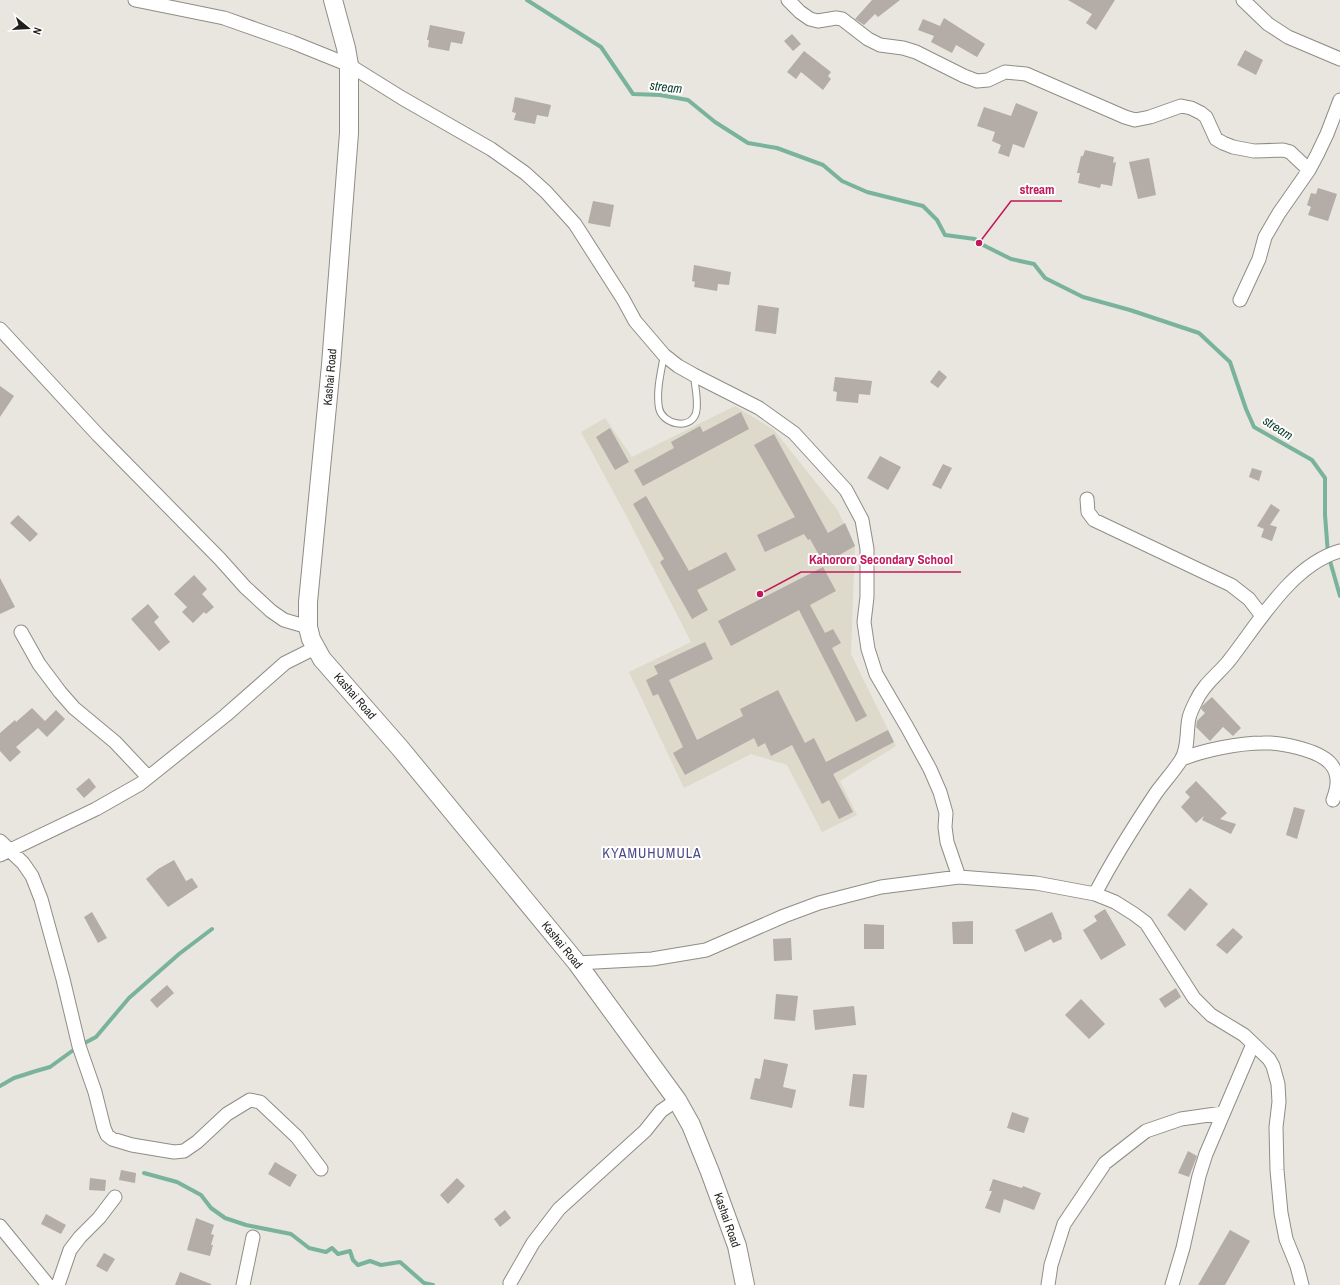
<svg xmlns="http://www.w3.org/2000/svg" width="1340" height="1285" viewBox="0 0 1340 1285" font-family="'Archivo Narrow',sans-serif">
<rect width="100%" height="100%" fill="#e8e6de"/>
<!-- built -->
<path fill="#dddacb" d="M735,406L774,430L837,509L855,546L851,654L896,746L840,781L857,815L822,832L787,765L751,754L684,788L629,672L691,642L628,519L581,432L605,418L632,457Z"/>
<g fill="none" stroke-linecap="round" stroke-linejoin="round">
<!-- stream -->
<path stroke="#7ab39b" stroke-width="4" d="M527,0L601,47L633,94L660,95L688,100L715,122L748,143L777,148L823,165L842,181L867,192L923,206L937,220L945,235L975,239L979,243L1011,259L1034,264L1045,278L1083,297L1130,310L1199,333L1230,362L1246,409L1254,427L1312,460L1325,478V515L1328,554L1340,596
M0,1086L14,1078L36,1071L50,1067L79,1046L96,1037L129,998L179,954L212,929
M144,1173L177,1182L201,1195L211,1208L225,1218L246,1225L291,1234L309,1248L326,1252L332,1248L338,1254L350,1251L353,1260L358,1265L370,1261L381,1265L400,1262L424,1283L433,1285"/>
</g>
<!-- building -->
<path fill="#b3aca7" d="M872,0H900L878,17L875,14L864,25L855,19Z
M1068,0H1115L1096,30L1086,23L1092,14Z
M944,18L985,44L977,57L956,45L952,53L931,42L934,36L918,30L923,19L940,26Z
M430,25L465,32L462,44L451,42L449,51L428,47L429,40H427Z
M792,34L801,44L793,51L784,41Z
M1245,50L1263,60L1256,75L1237,65Z
M804,51L831,72L828,76L831,79L823,90L801,72L796,79L787,72Z
M515,97L551,105L548,117L537,115L535,124L514,120L516,113L512,112Z
M1016,103L1038,112L1024,148L1013,144L1009,157L998,153L1001,145L992,141L995,132L977,126L984,107L1011,116Z
M1085,150L1114,157L1113,163L1116,162L1112,186L1101,184L1100,188L1078,183L1080,173H1077L1081,156H1083Z
M1149,158L1156,195L1138,199L1129,162Z
M1318,188L1337,194L1328,221L1308,215L1311,207L1307,205L1311,193L1316,194Z
M593,201L614,205L610,227L588,223Z
M694,265L731,272L729,285L718,284L717,291L694,287L695,282L692,281Z
M758,305L779,308L776,334L755,331Z
M939,370L947,377L938,388L930,382Z
M835,377L872,381L870,395L859,394L858,403L836,401L837,392L833,391Z
M0,386L14,396L0,417Z
M741,412L749,429L643,486L634,470L674,448L671,442L700,426L703,432Z
M610,428L629,462L615,470L596,437Z
M774,434L828,533L845,523L855,546L824,564L810,539L808,540L804,534L765,552L757,535L795,517L754,445Z
M880,456L901,467L888,490L867,478Z
M943,464L952,468L941,489L932,485Z
M1252,468L1262,471L1259,481L1249,477Z
M646,496L689,571L726,552L736,570L697,590L708,610L692,619L660,562L664,559L633,504Z
M1271,504L1280,510L1270,525L1277,527L1272,541L1261,537L1264,529L1257,526Z
M18,515L38,534L30,542L10,523Z
M823,567L836,591L810,605L825,633L833,629L841,643L832,648L867,716L856,722L799,610L731,646L718,621Z
M194,575L207,589L202,594L214,607L206,614L204,612L193,623L182,612L187,607L174,594Z
M0,578L15,607L0,614Z
M148,604L159,617L154,622L170,642L159,651L131,619Z
M705,642L713,659L669,680L697,740L743,716L740,709L778,690L805,743L814,738L826,762L888,730L894,742L833,774L853,812L839,819L829,800L822,804L792,745L771,756L765,743L758,747L754,738L685,775L673,753L683,747L658,694L653,696L646,680L658,674L654,666Z
M1212,697L1241,728L1233,736L1223,727L1210,741L1196,727L1197,721L1205,713L1201,709L1202,706Z
M32,708L45,721L56,710L65,719L47,737L38,728L16,747L21,752L10,762L0,751V733L15,720L16,722Z
M89,778L96,787L84,798L76,789Z
M1196,781L1227,813L1220,819L1236,824L1231,834L1202,820L1204,816L1196,823L1181,807L1190,797L1185,792Z
M1294,807L1305,810L1297,839L1286,835Z
M174,860L186,881L192,878L198,887L168,907L146,879L158,869Z
M1190,888L1208,904L1185,931L1167,915Z
M1105,909L1126,945L1101,960L1083,930L1097,921L1094,916Z
M92,912L107,938L98,943L84,917Z
M1052,912L1062,935H1061L1062,939L1053,943L1051,939L1025,952L1015,930Z
M973,921V944H953L952,922Z
M864,924L884,925V949H864Z
M1233,928L1243,937L1227,954L1216,945Z
M791,938L792,960L774,961L773,939Z
M167,985L174,993L157,1008L150,1000Z
M1176,988L1181,997L1165,1008L1159,999Z
M776,994L798,996L795,1021L774,1019Z
M1081,999L1105,1024L1089,1039L1065,1015Z
M854,1006L856,1025L815,1030L813,1010Z
M764,1059L788,1064L783,1087L796,1090L792,1108L750,1099L755,1078L760,1079Z
M853,1074L867,1075L864,1108L849,1106Z
M1012,1112L1029,1118L1024,1133L1007,1128Z
M1188,1151L1197,1156L1189,1177L1178,1173Z
M275,1162L297,1175L290,1187L268,1174Z
M121,1170L136,1173L135,1183L119,1180Z
M90,1178L106,1180L105,1191L89,1190Z
M457,1178L465,1186L448,1204L440,1195Z
M993,1179L1022,1188L1023,1186L1041,1193L1034,1210L1004,1199L1000,1213L985,1208L992,1191H989Z
M505,1210L511,1218L500,1227L494,1219Z
M46,1214L66,1225L61,1234L41,1224Z
M196,1218L214,1225L211,1234L214,1235L211,1245H213L210,1256L187,1250Z
M1230,1230L1250,1241L1225,1285H1198Z
M104,1253L115,1259L107,1272L96,1266Z
M180,1272L211,1284V1285H175Z"/>
<g fill="none" stroke-linecap="round" stroke-linejoin="round">
<defs>
<path id="lane" d="M664,355C661,372 656,391 659,408C662,424 690,431 696,413C699,402 695,387 694,376"/>
<path id="street" d="M135,0L224,18L292,42L349,65L402,98L491,149L525,173L546,192L575,224L623,299L635,321L664,355L678,366L694,375L759,408L794,433L846,490L862,520L867,549V597L864,622L868,649L876,674L907,727L930,769L940,792L946,813L945,827L947,842L959,877
M788,0L800,12L810,19L818,21L836,18L842,19L868,39L880,45L903,48L916,52L964,76L977,81L988,80L1005,72L1026,74L1125,117L1135,120L1150,117L1181,106L1191,108L1201,113L1206,117L1216,139L1223,143L1233,147L1254,151L1283,150L1290,152L1309,170
M1243,0L1268,24L1288,37L1340,59
M1240,300L1259,259L1265,237L1279,213L1309,170L1317,155L1327,134L1340,100
M0,329L98,435L220,559L245,587L271,611L284,620L308,627
M1087,499L1088,512L1094,520L1231,585L1249,599L1262,616
M21,632L39,664L60,692L74,708L115,742L148,777
M1182,759C1204,750 1239,743 1263,743C1280,742 1318,750 1330,763C1340,774 1338,787 1333,800
M0,841L23,863L32,876L41,899L63,979L79,1046L95,1092L104,1128L107,1135L112,1139L132,1145L174,1152L184,1151L197,1142L227,1114L250,1100L260,1102L297,1137L321,1169
M0,855L96,809L140,784L226,715L285,663L315,648
M1095,894C1113,859 1134,826 1156,793C1164,782 1174,771 1181,760C1189,748 1186,732 1189,718C1190,713 1193,707 1196,701C1203,685 1217,675 1228,662C1258,624 1291,565 1340,551
M577,963L652,959L706,950L784,916L819,903L881,887L959,877L1036,883L1095,894L1115,902L1134,914L1146,923L1194,998L1211,1015L1244,1035L1269,1059L1273,1066L1278,1084L1279,1102L1276,1127L1277,1170L1281,1213L1286,1239L1297,1266L1302,1285
M0,1226L48,1285
M510,1283L533,1243L559,1209L645,1131L661,1111L677,1100
M58,1285L70,1250L80,1237L99,1218L115,1197
M243,1285L253,1237
M1048,1285L1051,1265L1064,1224L1105,1163L1146,1131L1181,1119L1223,1113
M1172,1285L1183,1248L1199,1176L1206,1154L1253,1044"/>
<path id="secondary" d="M333,0L346,48L349,65V133L331,365L308,602V627L311,639L322,659L400,748L577,963L677,1100L691,1125L710,1172L737,1246L745,1285"/>
</defs>
<!-- lane casing -->
<use href="#lane" stroke="#8f8d86" stroke-width="8"/>
<!-- street casing -->
<use href="#street" stroke="#8f8d86" stroke-width="15"/>
<!-- secondary casing -->
<use href="#secondary" stroke="#8f8d86" stroke-width="20"/>
<!-- lane -->
<use href="#lane" stroke="#fff" stroke-width="6"/>
<!-- street -->
<use href="#street" stroke="#fff" stroke-width="13"/>
<!-- secondary -->
<use href="#secondary" stroke="#fff" stroke-width="18"/>
</g>
<g text-anchor="middle" dominant-baseline="central" stroke-width="4" stroke-linejoin="round" paint-order="stroke">
<!-- street labels -->
<g font-size="12" fill="#201f1c" stroke="#fff">
<text transform="translate(330 377) rotate(-85)">Kashai Road</text>
<text transform="translate(355 696) rotate(49)">Kashai Road</text>
<text transform="translate(562 945) rotate(51)">Kashai Road</text>
<text transform="translate(727 1220) rotate(71)">Kashai Road</text>
</g>
<!-- water labels -->
<g font-size="13" font-style="italic" fill="#0d3e2e" stroke="#fff">
<text transform="translate(666 87) rotate(7)">stream</text>
<text transform="translate(1278 428) rotate(33)">stream</text>
</g>
<!-- quarter labels -->
<g font-size="14" letter-spacing="1" fill="#4d4b89" stroke="#fff">
<text x="652" y="853">KYAMUHUMULA</text>
</g>
</g>
<!-- callouts -->
<path fill="none" stroke="#c2185b" stroke-width="1.5" d="M979 243L1011 201H1062M760 594L801 572H961"/>
<g fill="#c2185b" stroke="#fff" stroke-width="1.5">
<circle cx="979" cy="243" r="4"/>
<circle cx="760" cy="594" r="4"/>
</g>
<g font-size="13" text-anchor="middle" font-weight="bold" fill="#c2185b" stroke="#fff" stroke-width="4" stroke-linejoin="round" paint-order="stroke">
<text x="1037" y="194">stream</text>
<text x="881" y="564">Kahororo Secondary School</text>
</g>
<!-- north arrow -->
<g transform="translate(28 28) rotate(108)" stroke="#ffffff" stroke-width="3" paint-order="stroke">
<path d="M0-3L7 15L0 10L-7 15Z" fill="#201f1c"/>
<text y="-6" font-size="11" font-weight="bold" text-anchor="middle" fill="#201f1c">N</text>
</g>
</svg>
